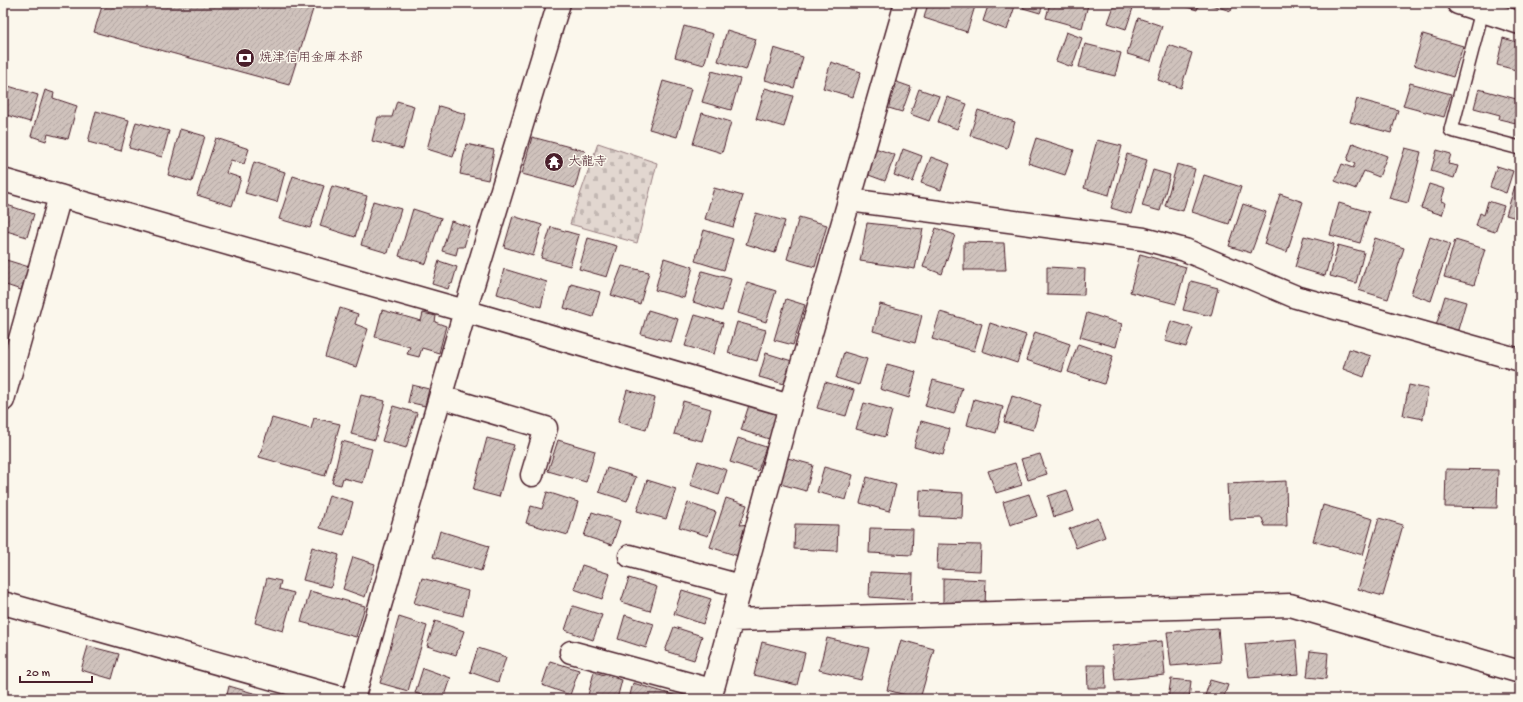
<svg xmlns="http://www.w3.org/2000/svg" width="1523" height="702" viewBox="0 0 1523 702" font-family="'Gochi Hand','Klee One',sans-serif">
<defs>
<pattern id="cemetery-stones" width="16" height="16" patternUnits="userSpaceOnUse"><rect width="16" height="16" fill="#e2d7d0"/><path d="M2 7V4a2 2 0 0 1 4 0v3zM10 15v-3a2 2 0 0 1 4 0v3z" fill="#c3b8b3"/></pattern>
<pattern id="building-hatch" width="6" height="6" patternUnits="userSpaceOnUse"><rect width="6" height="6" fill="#cfc2bc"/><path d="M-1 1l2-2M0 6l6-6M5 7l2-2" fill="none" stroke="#b3a6a2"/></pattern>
</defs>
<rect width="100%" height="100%" fill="#fbf7ec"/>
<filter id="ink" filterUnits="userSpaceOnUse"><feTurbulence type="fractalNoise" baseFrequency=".025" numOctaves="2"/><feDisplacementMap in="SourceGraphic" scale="8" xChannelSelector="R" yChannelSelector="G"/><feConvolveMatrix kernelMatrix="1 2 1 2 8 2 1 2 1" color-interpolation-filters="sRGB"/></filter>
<g filter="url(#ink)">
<!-- cemetery -->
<path fill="url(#cemetery-stones)" stroke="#967b7e" d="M598,143L657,163L637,243L570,224Z"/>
<!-- building -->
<path fill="url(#building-hatch)" stroke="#4a1f2b" d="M103,3H315L289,85L94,32Z
M928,3H976L967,32L924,18Z
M989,3H1016L1007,30L983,21Z
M1025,3H1044L1040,13L1023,8Z
M1050,3H1079L1088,5L1082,28L1046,18Z
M1115,3H1120L1133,8L1126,29L1108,23Z
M1174,3H1199L1197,10Z
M1208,3H1234L1231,11L1208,4Z
M1267,3H1287L1286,8Z
M1138,18L1162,26L1151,61L1127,54Z
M684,26L713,34L704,65L675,57Z
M727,30L756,39L746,70L718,61Z
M1066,32L1082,38L1072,67L1056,61Z
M1423,34L1463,46L1453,77L1414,65Z
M1503,38L1520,43V71L1497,65Z
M1085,44L1121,53L1115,76L1079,67Z
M1169,45L1192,53L1181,88L1158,80Z
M774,48L803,57L794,88L765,80Z
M831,62L861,72L853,97L823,88Z
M712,71L740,79L731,110L702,102Z
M891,80L911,87L902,112L882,106Z
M663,81L691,89L677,137L649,129Z
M1410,83L1451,94L1444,117L1403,106Z
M5,85L38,95L30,122L3,114V93Z
M765,88L793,96L784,127L756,119Z
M919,89L939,96L929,121L910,114Z
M1479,89L1520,100V124L1499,119L1500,115L1474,108Z
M45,90L54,93L53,98L77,106L68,139L48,134L46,141L31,136Z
M947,97L967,104L957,129L938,122Z
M1357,99L1398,110L1391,133L1350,122Z
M397,101L414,106L403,149L372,141L378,117H392Z
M439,106L466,114L453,157L427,149Z
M978,110L1015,122L1007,148L970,135Z
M96,111L129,120L121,151L88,142Z
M702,113L731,122L722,153L693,144Z
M136,122L169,131L162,157L129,148Z
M180,129L205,136L192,182L168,175Z
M532,137L585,151L575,188L522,174Z
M216,138L249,149L244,164L231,160L226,173L241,178L232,206L197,195Z
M1036,138L1074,150L1065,175L1028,163Z
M1097,140L1122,146L1109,195L1084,188Z
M1353,143L1387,156L1379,177L1364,171L1356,189L1335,181L1342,164L1353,168L1355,164L1347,160Z
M466,144L494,150L488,180L460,174Z
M875,148L895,155L885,181L866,174Z
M1405,148L1421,152L1408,203L1389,198Z
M903,149L922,156L913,182L894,175Z
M1437,150L1451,154L1448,164L1458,166L1454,178L1431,171Z
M1127,154L1147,160L1131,214L1111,208Z
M931,157L950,164L941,190L921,183Z
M254,162L285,172L277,202L245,193Z
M1177,164L1195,169L1183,211L1165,206Z
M1497,166L1513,171L1506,193L1490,187Z
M1153,170L1170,175L1160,211L1142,206Z
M1204,175L1241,187L1229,224L1192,212Z
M293,176L324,186L310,228L279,219Z
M1518,176H1520V219L1506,215Z
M1429,184L1445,189L1441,201L1446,203L1442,215L1421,208Z
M332,186L367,196L355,237L320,226Z
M714,188L743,196L733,227L705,219Z
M1280,194L1303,202L1287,252L1264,244Z
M373,201L401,209L388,253L361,245Z
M1488,201L1504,206L1495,232L1476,226L1480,213L1484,215Z
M1339,203L1369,212L1360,243L1330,235Z
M1243,204L1266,212L1251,253L1229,246Z
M7,205L34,214L27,237L3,230V218Z
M413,209L441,218L426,264L399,256Z
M756,213L785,221L775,253L746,244Z
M513,216L542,225L533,256L504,247Z
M799,217L827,225L815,267L787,259Z
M451,221L470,227L464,247H458L456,255L442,251Z
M867,223L923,229L915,269L860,261Z
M551,227L579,235L570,266L541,258Z
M936,228L955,235L942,274L923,267Z
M704,230L733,239L724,270L695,261Z
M1304,236L1334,244L1325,276L1295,267Z
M1430,237L1450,244L1431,301L1411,294Z
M588,238L617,246L607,277L579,269Z
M1375,238L1404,248L1388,299L1358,290Z
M1455,240L1485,249L1474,285L1444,277Z
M964,242L1004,243L1006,270H964Z
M1338,245L1364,252L1356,283L1330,276Z
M1140,254L1186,267L1176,304L1130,292Z
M664,258L693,267L684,298L655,290Z
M3,259L29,267L21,290L3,284Z
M439,261L457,267L452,284L450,283L448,289L432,284Z
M622,266L649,272L640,304L611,295Z
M1047,267L1085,269L1084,295L1047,294Z
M504,269L547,282L541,307L497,294Z
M702,271L731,279L722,311L693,302Z
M1191,281L1218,288L1211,316L1183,310Z
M747,282L776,291L766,322L738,313Z
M571,284L600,292L593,317L564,308Z
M1445,296L1466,302L1457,333L1436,326Z
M786,299L805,305L793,345L774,340Z
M880,304L922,315L915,343L873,331Z
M340,308L358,314L355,324L368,329L356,367L325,357Z
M382,310L421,321L423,313L436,316L435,322L446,326L439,353L422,348L419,357L407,354L410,347L375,337Z
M648,310L678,319L671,342L641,334Z
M940,312L982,324L974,351L932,339Z
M1087,313L1122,324L1116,347L1080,337Z
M695,315L723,323L714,354L685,346Z
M1171,321L1193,328L1186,347L1165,341Z
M737,322L766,330L757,361L728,353Z
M990,323L1026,335L1017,363L982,351Z
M1035,332L1070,344L1062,372L1026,360Z
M1078,344L1113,356L1104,384L1068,372Z
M1349,349L1371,356L1364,377L1343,369Z
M844,352L867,359L859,385L836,378Z
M766,353L795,362L788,385L759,377Z
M887,364L916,372L909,398L880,389Z
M933,380L962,388L954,414L925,406Z
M825,382L854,390L846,416L817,408Z
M412,385L429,389L425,406L408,402Z
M1409,385L1428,389L1423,419L1403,415Z
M627,390L655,398L646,430L618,422Z
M361,395L385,401L375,440L351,434Z
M1012,396L1041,405L1033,430L1004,422Z
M974,399L1003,407L996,433L967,425Z
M683,401L711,409L702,441L674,434Z
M864,403L892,411L885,437L856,429Z
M749,405L777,414L769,439L741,430Z
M393,406L417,413L406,448L382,441Z
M272,418L311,429L314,418L340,424L325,476L259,457Z
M921,421L950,429L943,455L914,447Z
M487,438L514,445L499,497L473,490Z
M738,438L766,447L758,471L730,462Z
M558,440L595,451L586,482L548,471Z
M342,441L372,449L363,483L343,478L341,485L332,483Z
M1040,454L1047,474L1028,480L1021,459Z
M784,457L813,465L806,491L777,483Z
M698,461L727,470L719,495L690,485Z
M1015,463L1022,485L996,493L988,471Z
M824,467L853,475L846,500L817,492Z
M607,468L636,477L627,501L599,492Z
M1446,469L1498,470L1497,508L1445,507Z
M867,477L896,485L889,511L860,503Z
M647,480L676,489L666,519L637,511Z
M1286,481L1287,526H1265L1262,518L1229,519L1227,484Z
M920,490L963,493L962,518L919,516Z
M1067,490L1074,511L1054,517L1048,496Z
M547,492L578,502L568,535L526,523L531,506L542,509Z
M1029,494L1037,516L1010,525L1003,502Z
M329,495L353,502L344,535L320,528Z
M726,498L747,505L740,525L749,524L738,556L710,547Z
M688,503L716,512L708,536L679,527Z
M1323,505L1373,519L1363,555L1313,541Z
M592,512L620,521L612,545L584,536Z
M1098,518L1105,537L1076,548L1069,529Z
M1379,518L1403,525L1383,596L1358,589Z
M795,524L838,525L837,551L794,549Z
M870,528L913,529L912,555L869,553Z
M440,531L489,546L481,571L433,557Z
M938,544L981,545L980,571L937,569Z
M312,547L339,555L331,587L303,580Z
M353,557L375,564L365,597L343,589Z
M582,565L610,574L602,599L574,589Z
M870,572L913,574L912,600L869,597Z
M267,578L281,581L279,589L294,593L283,631L255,623Z
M422,578L468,591L463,616L414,603Z
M629,578L657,587L650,611L621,602Z
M943,578L986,580L985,606L943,604Z
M682,590L711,599L703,624L674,614Z
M310,591L365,606L356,637L301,622Z
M573,606L602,615L593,640L565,630Z
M625,615L654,624L646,648L618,639Z
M399,617L427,626L408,691L380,683Z
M435,621L464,631L456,655L427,646Z
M674,627L702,636L694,660L665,651Z
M1218,628L1221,662L1171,666L1167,632Z
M827,638L869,648L861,680L819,670Z
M901,640L934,649L920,699L887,690Z
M1296,640L1299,674L1249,678L1245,644Z
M1162,641L1165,675L1115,680L1112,646Z
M762,642L805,653L797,685L754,675Z
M88,646L119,654L112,679L81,670Z
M478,648L506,657L498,682L470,672Z
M1310,651L1328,653L1326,679L1307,677Z
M550,661L579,670L570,695L542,685Z
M1087,665H1105L1106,688H1088Z
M423,668L451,678L444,699H434L415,693Z
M594,672L622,680L617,699H587Z
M1171,679L1191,681L1189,699H1168Z
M1210,680L1228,685L1223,699H1204Z
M633,683L687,699H629Z
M229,686L260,695L259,699H226Z"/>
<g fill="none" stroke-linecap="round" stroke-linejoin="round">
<defs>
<path id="service" d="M1482,11L1451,130L1520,148"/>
<path id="minor" d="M1458,3L1520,23
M3,180L465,311L790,406
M849,200L1144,239L1185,250L1296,297L1520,360
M441,397L546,428L532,475
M3,400L60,196
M630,556L741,586
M3,603L345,699
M732,620L1290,605L1520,672
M571,652L712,690
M353,699L465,311L559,3
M710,699L790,406L906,3"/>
</defs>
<!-- service casing -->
<use href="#service" stroke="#4a1f2b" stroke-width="16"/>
<!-- minor casing -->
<use href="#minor" stroke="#4a1f2b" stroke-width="25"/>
<!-- service -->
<use href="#service" stroke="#fbf7ec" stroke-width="13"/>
<!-- minor -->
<use href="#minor" stroke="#fbf7ec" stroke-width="22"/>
</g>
</g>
<!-- icons -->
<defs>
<symbol id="bank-disc" viewBox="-11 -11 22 22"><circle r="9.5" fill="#4a1f2b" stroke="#fbf7ec"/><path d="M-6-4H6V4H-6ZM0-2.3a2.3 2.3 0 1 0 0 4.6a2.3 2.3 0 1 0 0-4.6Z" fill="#fff"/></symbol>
<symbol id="temple-disc" viewBox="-11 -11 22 22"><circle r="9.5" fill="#4a1f2b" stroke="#fbf7ec"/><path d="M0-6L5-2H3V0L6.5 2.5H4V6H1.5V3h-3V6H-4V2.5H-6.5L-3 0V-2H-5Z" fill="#fff"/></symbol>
</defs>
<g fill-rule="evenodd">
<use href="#bank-disc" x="234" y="47" width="22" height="22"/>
<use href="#temple-disc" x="543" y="151" width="22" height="22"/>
</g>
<g text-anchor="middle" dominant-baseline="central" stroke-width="3" stroke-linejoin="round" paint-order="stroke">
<!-- poi labels -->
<g font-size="13" fill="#4a1f2b" stroke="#fbf7ec" text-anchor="start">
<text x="259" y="58">焼津信用金庫本部</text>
<text x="568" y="162">大龍寺</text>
</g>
</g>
<!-- margin -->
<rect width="1523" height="702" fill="none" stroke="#fbf7ec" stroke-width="16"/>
<rect x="8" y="8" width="1507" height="686" fill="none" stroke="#4a1f2b" stroke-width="1.5" filter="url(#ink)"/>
<!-- scale -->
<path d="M20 676v6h72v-6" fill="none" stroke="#4a1f2b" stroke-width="2"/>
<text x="26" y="676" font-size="12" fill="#4a1f2b" stroke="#fbf7ec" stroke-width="3" paint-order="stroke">20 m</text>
</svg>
